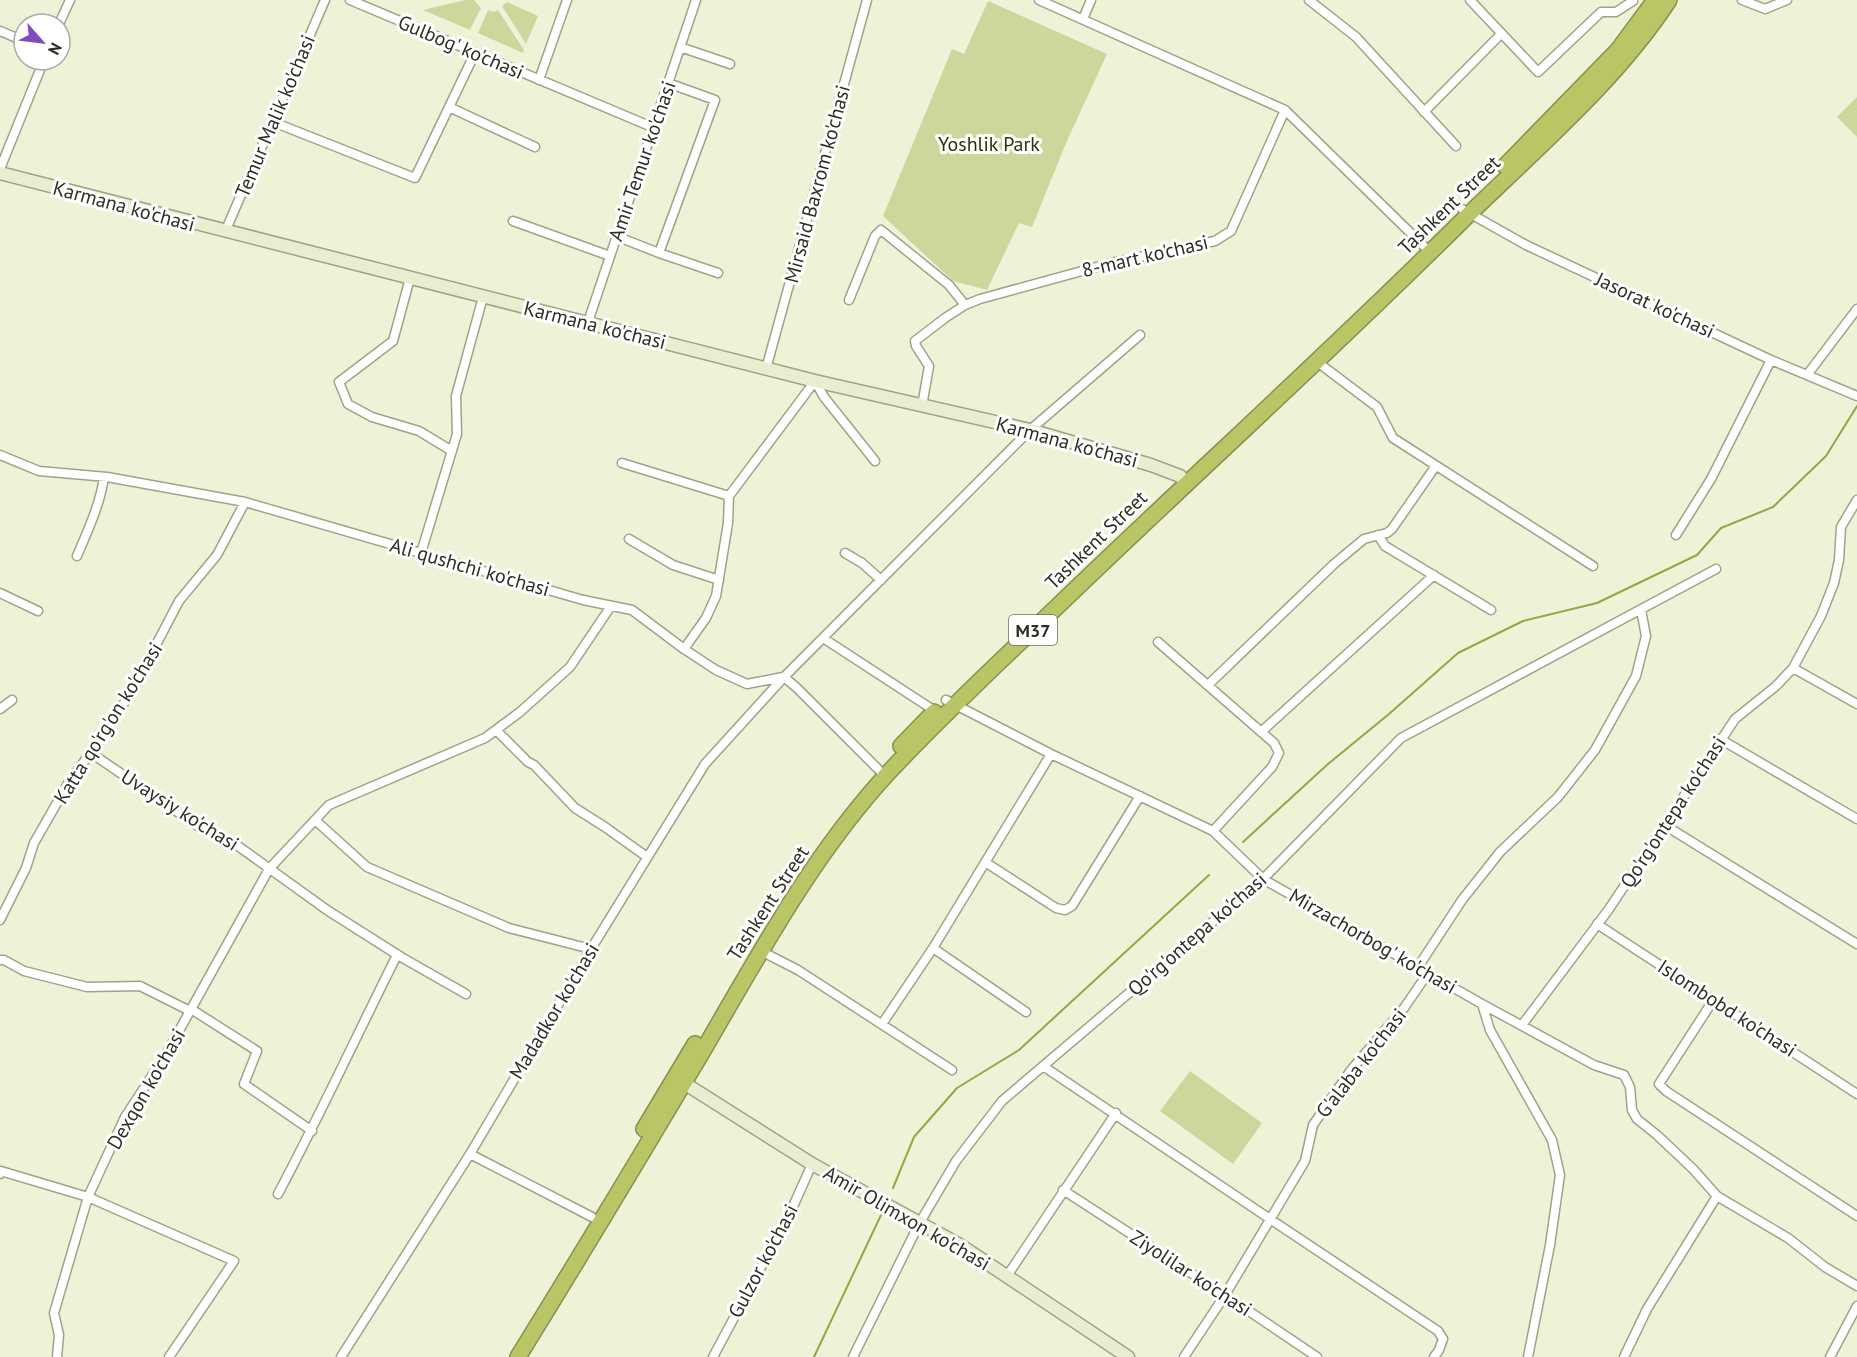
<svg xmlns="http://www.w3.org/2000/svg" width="1857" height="1357" viewBox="0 0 1857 1357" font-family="'PT Sans',sans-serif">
<rect width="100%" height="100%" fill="#eef3d7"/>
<!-- green -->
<path fill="#ced69b" d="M466,0H474L481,8L470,30L423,10Z
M988,1L1107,54L1066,143L1032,227L1019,223L987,290L953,281L883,216L952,49L964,54Z
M507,2L538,16L526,44L502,6Z
M488,10L494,12L498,10L524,50L523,53L478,33Z
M1857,97V137L1837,117Z
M1190,1071L1262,1123L1233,1164L1160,1111Z"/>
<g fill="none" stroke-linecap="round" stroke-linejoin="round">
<!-- stream -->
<path stroke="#9aa443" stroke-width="2" d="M1243,842L1328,764L1389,714L1458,653L1523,621L1597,603L1697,555L1721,528L1773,507L1826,456L1857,406
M893,1188L914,1137L957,1088L1019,1050L1209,875
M814,1357L881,1215"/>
<defs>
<path id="street" d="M350,0L652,127
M1039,0L1285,110L1431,253
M1309,0L1356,37L1456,146
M1470,0L1538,72L1601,12H1616L1633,1
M1742,0L1765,9L1787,0
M1083,19L1091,0
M59,24L70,0
M0,31L24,41
M680,47L730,64
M539,80L567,0
M449,107L535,147
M1424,112L1501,34
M273,122L415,178L475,53
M0,169L44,60
M1462,209L1526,245L1771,360L1857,396
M513,221L610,256
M225,232L325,0
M616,236L659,253L718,273
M659,253L715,100L668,83
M410,278L393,341L339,382L348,404L372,417L419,431L452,451
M849,300L875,236L881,230L949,285L965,305
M588,322L696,0
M1316,361L1377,407L1393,438L1593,566
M766,369L867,0
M1807,375L1857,309
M922,406L929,366L916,346L915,341L945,318L965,305L980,299L1111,263L1215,241L1231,231L1285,110
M0,455L39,471L107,477L245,502L583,600L632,610L684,649L716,670L747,684L783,677
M622,463L729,496
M1378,535L1385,546L1491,610
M1676,535L1711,479L1771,360
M629,539L673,565L719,580
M421,553L457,434L456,396L483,297
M845,553L862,563L881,580
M77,556C88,530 100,505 104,477
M0,593L38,611
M823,638L935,711
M1158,642L1274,743L1279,753L1272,767L1213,831
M684,649L706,618L716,596L728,523L729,496L815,381L824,397L875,461
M1793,668L1857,704
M784,677L797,688L885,776
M1208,685L1334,564L1364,539L1387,533L1392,529L1435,467
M946,700L1051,754L1213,831L1263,879L1482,1004L1594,1065L1624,1075L1630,1087L1632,1110L1637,1119L1657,1135L1693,1169L1717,1196L1788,1238L1825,1267L1857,1286
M0,709L12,700
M496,730L528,762L534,765L575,808L605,827L647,857
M1261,732L1434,575
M1720,739L1857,819
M91,753L198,826L238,846L327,910L401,957L466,994
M315,820L367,867L509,928L591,949
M1666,826L1857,944
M985,862L1056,908L1065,910L1072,906L1140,796
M0,920L26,868L34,843L70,780L99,742L133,689L179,601L217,555L245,502
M1597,924L1857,1094
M933,948L1026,1012
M761,951L798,970L952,1070
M0,960H4L24,971L87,987L140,986L190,1011
M1418,967L1462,900L1500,852L1558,797L1595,750L1636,676L1646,636L1641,610
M1714,999L1659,1084L1666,1091L1857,1216
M1482,1004L1490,1030L1552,1140L1560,1175L1550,1245L1528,1357
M191,1009L257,1051L244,1084L312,1131
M882,1024L933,948L1051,754
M1522,1025L1609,909L1735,719L1776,686L1793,668L1821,616L1834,583L1839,560L1841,527L1857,500
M1043,1066L1270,1219L1438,1331L1443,1339L1439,1350L1434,1357
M470,1154L592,1217
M0,1174L1,1171L88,1197L234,1261L169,1357
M1063,1190L1225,1295L1317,1357
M278,1194C320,1115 357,1035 397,955
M1007,1276L1116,1113
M57,1357L59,1335L54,1313L88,1197L125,1117L165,1056L269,869L329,805L485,738L520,712L570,667L611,606
M341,1357L470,1154L591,949L705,764L784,677L1030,430L1140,335
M713,1357L791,1211L812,1164
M853,1357L919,1224L956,1161L1002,1101L1263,879L1401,738L1716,569
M1184,1357L1225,1295L1305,1161L1313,1125L1351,1070L1404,1008L1428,973
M1624,1357L1647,1309L1717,1196
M1830,1357L1857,1306"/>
<path id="secondary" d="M0,173L815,381L1030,430L1151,465L1180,476L1186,483
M684,1083L812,1164L960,1245L1128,1357"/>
<path id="highway" d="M1505,166L1618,50L1655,0
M901,746L934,712
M644,1129L695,1044
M518,1357C581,1255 643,1152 704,1049C760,953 813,854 889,772C944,713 1004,658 1062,602C1194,475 1330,352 1460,223C1530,154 1615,83 1669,0"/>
</defs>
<!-- street casing -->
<use href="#street" stroke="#9fa389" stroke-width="11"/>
<!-- secondary casing -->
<use href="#secondary" stroke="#9fa389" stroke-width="15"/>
<!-- highway casing -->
<use href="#highway" stroke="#89904f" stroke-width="18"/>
<!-- street -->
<use href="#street" stroke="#fff" stroke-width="8"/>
<!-- secondary -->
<use href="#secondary" stroke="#eaeed1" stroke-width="12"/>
<!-- highway -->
<use href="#highway" stroke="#bac566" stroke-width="15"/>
</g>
<g text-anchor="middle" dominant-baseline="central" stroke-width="6" stroke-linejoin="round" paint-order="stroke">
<!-- shield labels -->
<rect fill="#fff" stroke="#6c6d66" stroke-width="1.5" x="1009" y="615" width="48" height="30" rx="4.5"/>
<g font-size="18" font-weight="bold" fill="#2d2f24">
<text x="1033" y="630">M37</text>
</g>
<!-- street labels -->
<g font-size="20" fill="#2d2f24" stroke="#fff">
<text transform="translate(461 47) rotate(23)">Gulbog' ko'chasi</text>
<text transform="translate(275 116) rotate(-67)">Temur Malik ko'chasi</text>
<text transform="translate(642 161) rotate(-71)">Amir Temur ko'chasi</text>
<text transform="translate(817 184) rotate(-75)">Mirsaid Baxrom ko'chasi</text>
<text transform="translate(1449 205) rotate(-44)">Tashkent Street</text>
<text transform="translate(124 206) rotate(15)">Karmana ko'chasi</text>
<text transform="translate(1145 256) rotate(-13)">8-mart ko'chasi</text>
<text transform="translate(1655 305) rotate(25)">Jasorat ko'chasi</text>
<text transform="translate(595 325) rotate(14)">Karmana ko'chasi</text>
<text transform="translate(1067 442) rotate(15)">Karmana ko'chasi</text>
<text transform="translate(1096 540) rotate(-44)">Tashkent Street</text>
<text transform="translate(470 567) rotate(16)">Ali qushchi ko'chasi</text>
<text transform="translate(108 723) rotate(-58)">Katta qo'rg'on ko'chasi</text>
<text transform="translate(180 810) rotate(32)">Uvaysiy ko'chasi</text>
<text transform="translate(1673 812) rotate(-57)">Qo'rg'ontepa ko'chasi</text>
<text transform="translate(768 903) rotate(-57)">Tashkent Street</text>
<text transform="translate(1197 934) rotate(-41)">Qo'rg'ontepa ko'chasi</text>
<text transform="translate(1373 941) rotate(30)">Mirzachorbog' ko'chasi</text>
<text transform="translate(1727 1008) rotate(33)">Islombobd ko'chasi</text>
<text transform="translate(554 1011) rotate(-59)">Madadkor ko'chasi</text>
<text transform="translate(1361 1063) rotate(-52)">G'alaba ko'chasi</text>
<text transform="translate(146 1089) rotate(-60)">Dexqon ko'chasi</text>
<text transform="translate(907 1218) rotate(30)">Amir Olimxon ko'chasi</text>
<text transform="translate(763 1261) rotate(-62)">Gulzor ko'chasi</text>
<text transform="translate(1191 1273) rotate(33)">Ziyolilar ko'chasi</text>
</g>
<!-- park labels -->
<g font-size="20" fill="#2e3107" stroke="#fff">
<text x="989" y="144">Yoshlik Park</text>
</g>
</g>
<!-- north arrow -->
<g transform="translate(42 42) rotate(118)"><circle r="28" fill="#ffffff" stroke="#abaca7" stroke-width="1.5"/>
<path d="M0-4.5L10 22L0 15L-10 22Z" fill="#804ac1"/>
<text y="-9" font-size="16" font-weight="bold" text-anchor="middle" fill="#2d2f24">N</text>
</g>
</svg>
